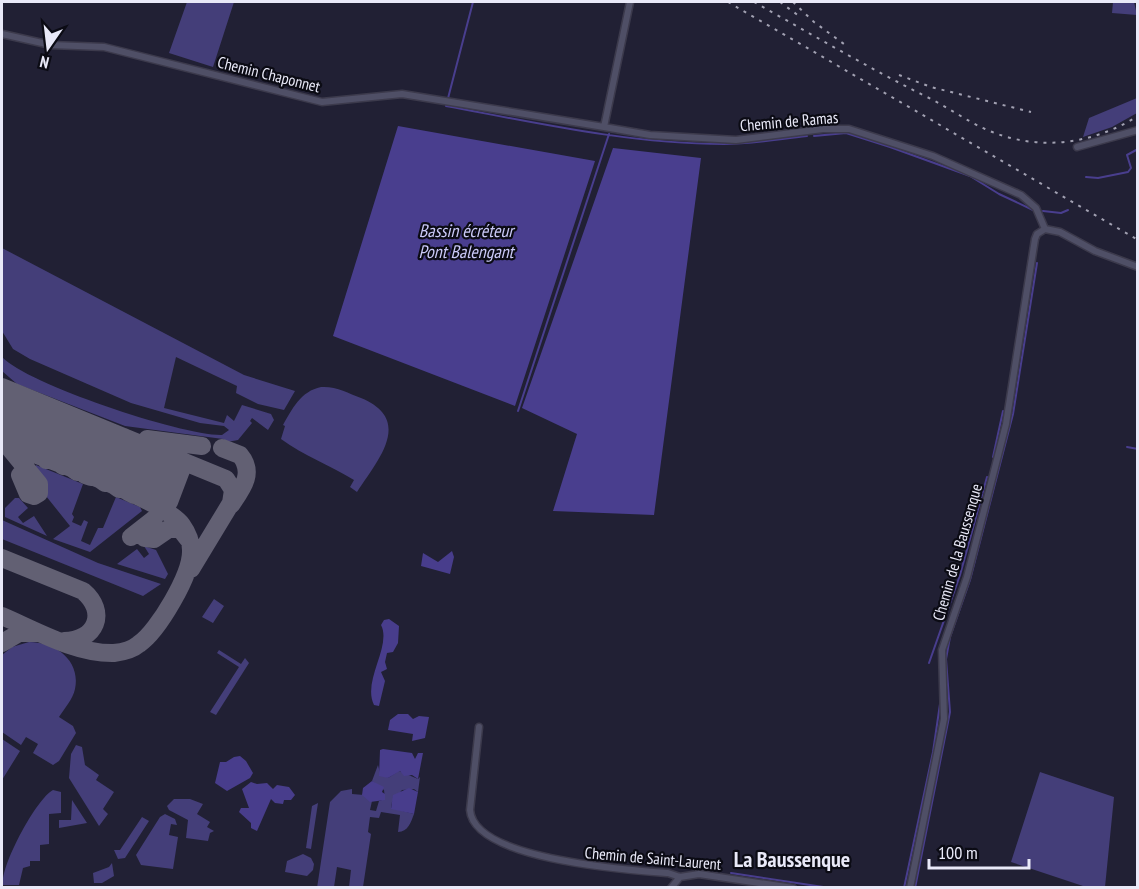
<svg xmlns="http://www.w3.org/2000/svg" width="1139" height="889" viewBox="0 0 1139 889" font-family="'PT Sans Narrow',sans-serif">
<rect width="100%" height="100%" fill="#212034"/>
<!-- green -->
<path fill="#443e79" d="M187,2H234L213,67L169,53Z
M1113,2H1134L1137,15L1112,13Z
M1137,98V113L1112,127L1083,137L1089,118Z
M2,248L244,375L295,391L284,410L258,404L236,393L237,386L176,357L164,408L224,423L227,415L234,421L242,405L271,414L274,420L268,430L252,418L250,421L252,423L238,440L227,442L223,439L125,426L17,384L2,371V357C27,384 183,436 222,435L229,430L224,426L200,423L131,403L30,359L13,349L2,331Z
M321,387C336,386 348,393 361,398C414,420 378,460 357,492L350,487L354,480C330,465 304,456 281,439L285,426L283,425C292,409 301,391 321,387Z
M36,465L83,484L72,514L74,517L72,522L81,526L84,520L88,522L81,541L90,545L98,528H103L116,497L140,507L142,511L90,552L53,539L70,526L46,496L48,490L34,471Z
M15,498H19L28,508L18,517L23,523L34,516L47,536L5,517V508Z
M2,520L98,563L161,584L143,596L2,539Z
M144,546L156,550L168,574L165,579L117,564L137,549L144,558L149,554Z
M214,599L224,606L213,623L202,617Z
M29,642C55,642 81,660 75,689C73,699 64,709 59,717L73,726L76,733L59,761L53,765L33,753L38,744L26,737L21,745L2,732V655L12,647Z
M219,650L241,664L245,658L249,663L216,715L210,712L239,667L217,653Z
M2,739L20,751L2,780Z
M76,745L82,747L85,765L99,775L96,780L114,792L103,809L108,814L99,826L69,778L71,754Z
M378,765L380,773L388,778L399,771L418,779L420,777L418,792L414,789L402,790L392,802L391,808L414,814C411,822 408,832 398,832L400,815L381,812L379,818L370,817L368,832L371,834L363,887H349L351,870L337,867L334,887L317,888L330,802L341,791L352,789V794L364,795L372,801L370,810L376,811L379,801L385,799L384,790L372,781Z
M1040,772L1114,797L1105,887H1086L1011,862Z
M53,790L61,792V813L49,814V844L40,845V861H30V866L23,868L19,885H3C0,867 36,799 53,790Z
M174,799H190L203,804L197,814L210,822L207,827L214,831L210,833L208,841L186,838L188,820L169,810L167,806Z
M72,800L87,823L59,828V820H71Z
M318,803L311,849L306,848L312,806Z
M165,814L175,819L177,825L171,824L169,835L178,837L173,869L141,865L136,855L160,817Z
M142,817L149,821L125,858L118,859L114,850H120Z
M303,854L311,858L314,864L313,870L307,876L285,872L287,861Z
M112,863L114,876L102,883H94L93,873L109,867Z"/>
<!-- forest -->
<path fill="#483d8c" d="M452,551L454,557L450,574L421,566L423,553L438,562Z
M389,619L399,626L398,643L393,652L387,653L385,662L387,669L381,672L385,681L379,706L374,705C362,681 392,646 381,625L384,620Z
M398,714H408L413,719L419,716L429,717L425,738L412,741L413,734L388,730L390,720Z
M383,749L412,753L415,759L418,753H423L418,779L412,775L404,776L400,771L388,778L379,776L380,750Z
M240,756L246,761L253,773L250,778L227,791L215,783L220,762H226L234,757Z
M372,781L384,787L382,792L385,794V800L370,802L362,795L363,788Z
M251,782L257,784L267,783L273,789L277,785L289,787L295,795L291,800H284L283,804L275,803L271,799L257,831L251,828V823L239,812L241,808H249L242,789Z
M409,788L418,792L414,814L391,809L393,795Z"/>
<!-- water -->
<path fill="#493e8e" d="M398,126L595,161L515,406L333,336Z
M613,148L701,158L654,515L553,511L577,434L522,408Z"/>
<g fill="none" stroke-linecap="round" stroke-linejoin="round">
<!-- stream -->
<path stroke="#493e8e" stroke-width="2" d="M473,2L446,106C537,123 631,144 724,144C752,144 779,139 807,136
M814,136L846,133L890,147L970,176L999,194L1033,210
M1086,177L1098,178L1128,172L1131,168L1127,155L1138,149
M1043,211L1061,213L1068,210
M518,411L609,134
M1127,447L1138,449
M993,457L1003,411
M929,663L960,575L987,477
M731,873L830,888
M904,888L933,752L940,704
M915,888L950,712L946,659L950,637L970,580L1013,414L1037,263"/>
<!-- taxiway -->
<path stroke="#626073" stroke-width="18" d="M2,387L226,479L233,490L231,503L191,569
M2,426L13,397L8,390H2
M147,439L202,446
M2,441L6,443C17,439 30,407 25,397L17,395
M2,442C39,456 162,498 182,525C187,532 191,542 191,550C192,574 158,631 139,644C132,650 123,652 114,653C76,654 35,630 2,616
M6,444L39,484V493L34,496L28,494L20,475
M15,446L20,449C31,445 44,413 39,403L31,401
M222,448L240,455C255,473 242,489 231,505
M27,449L34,454L41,451L55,414L53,409L45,407
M42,455L46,460L54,458L69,422L67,415L59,413
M56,461L63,466L70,462L84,425L81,420L73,418
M70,467L77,472C87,467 100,436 96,426L87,424
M85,475L91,477C101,473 114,441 110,432L101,430
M98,478L105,483L110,481L126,445L124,437L116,435
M112,484L119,489C130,485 143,453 138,443L130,441
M128,492L134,495C144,491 157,459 153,449L144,447
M141,496L148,500C158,496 171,464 167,454L158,452
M154,498L159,505L169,502L183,465L178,458H172
M131,537L154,519L143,529L145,538L154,539L170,528L181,530L188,539
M2,558L83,591C108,612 96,641 64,641
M2,643L19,633H39"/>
<defs>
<path id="minor" d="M630,2L604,127L650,135L736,140L823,129H849L933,156L1021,195L1036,208L1045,229
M2,34L51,45L104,47L322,102L402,94L604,127
M1077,147L1138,130
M1045,229L1060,232L1095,251L1138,267
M479,727L470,810C474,860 629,870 668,873L680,877L699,874L793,888
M671,888L680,877
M910,888L944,719L942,650L967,577L1006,424L1035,239L1037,234L1045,229"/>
</defs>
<!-- minor casing -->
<use href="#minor" stroke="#3c3a4c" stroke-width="9"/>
<!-- minor -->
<use href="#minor" stroke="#4f4f66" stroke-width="6"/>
<!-- rail -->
<path stroke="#a2a1b2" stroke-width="2" stroke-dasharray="3 6" stroke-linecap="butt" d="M728,2L1138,240
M754,2C811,34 867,67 925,96C946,106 965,120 985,129C1036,152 1092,145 1138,116
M780,2L799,16
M793,2L814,22L848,47
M899,75L931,87L1031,112"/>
</g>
<g text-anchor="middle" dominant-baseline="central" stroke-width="4.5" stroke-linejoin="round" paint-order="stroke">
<!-- street labels -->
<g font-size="16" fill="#e9e9f8" stroke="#0b0b14">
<text transform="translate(269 74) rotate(14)">Chemin Chaponnet</text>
<text transform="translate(789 121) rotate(-5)">Chemin de Ramas</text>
<text transform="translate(957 552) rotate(-74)">Chemin de la Baussenque</text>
<text transform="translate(653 858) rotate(5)">Chemin de Saint-Laurent</text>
</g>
<!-- water labels -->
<g font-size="18" font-style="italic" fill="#cac9f7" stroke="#0b0b14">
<text x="466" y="230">Bassin écréteur<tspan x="466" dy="21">Pont Balengant</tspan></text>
</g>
<!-- district labels -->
<g font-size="22" font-weight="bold" fill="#e9e9f8" stroke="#0b0b14">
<text x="792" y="859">La Baussenque</text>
</g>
</g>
<!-- border -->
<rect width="1139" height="889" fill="none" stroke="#e9e9f8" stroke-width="6"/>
<!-- north arrow -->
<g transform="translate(48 48) rotate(194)" stroke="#0b0b14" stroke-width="4.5" paint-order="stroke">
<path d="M0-4.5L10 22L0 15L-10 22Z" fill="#e9e9f8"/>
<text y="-9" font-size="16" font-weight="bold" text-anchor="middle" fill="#e9e9f8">N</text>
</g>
<!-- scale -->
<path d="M929 859v9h100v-9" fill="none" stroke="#e9e9f8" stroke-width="3"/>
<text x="938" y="859" font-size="18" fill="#e9e9f8" stroke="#0b0b14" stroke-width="4.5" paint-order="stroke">100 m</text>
</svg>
